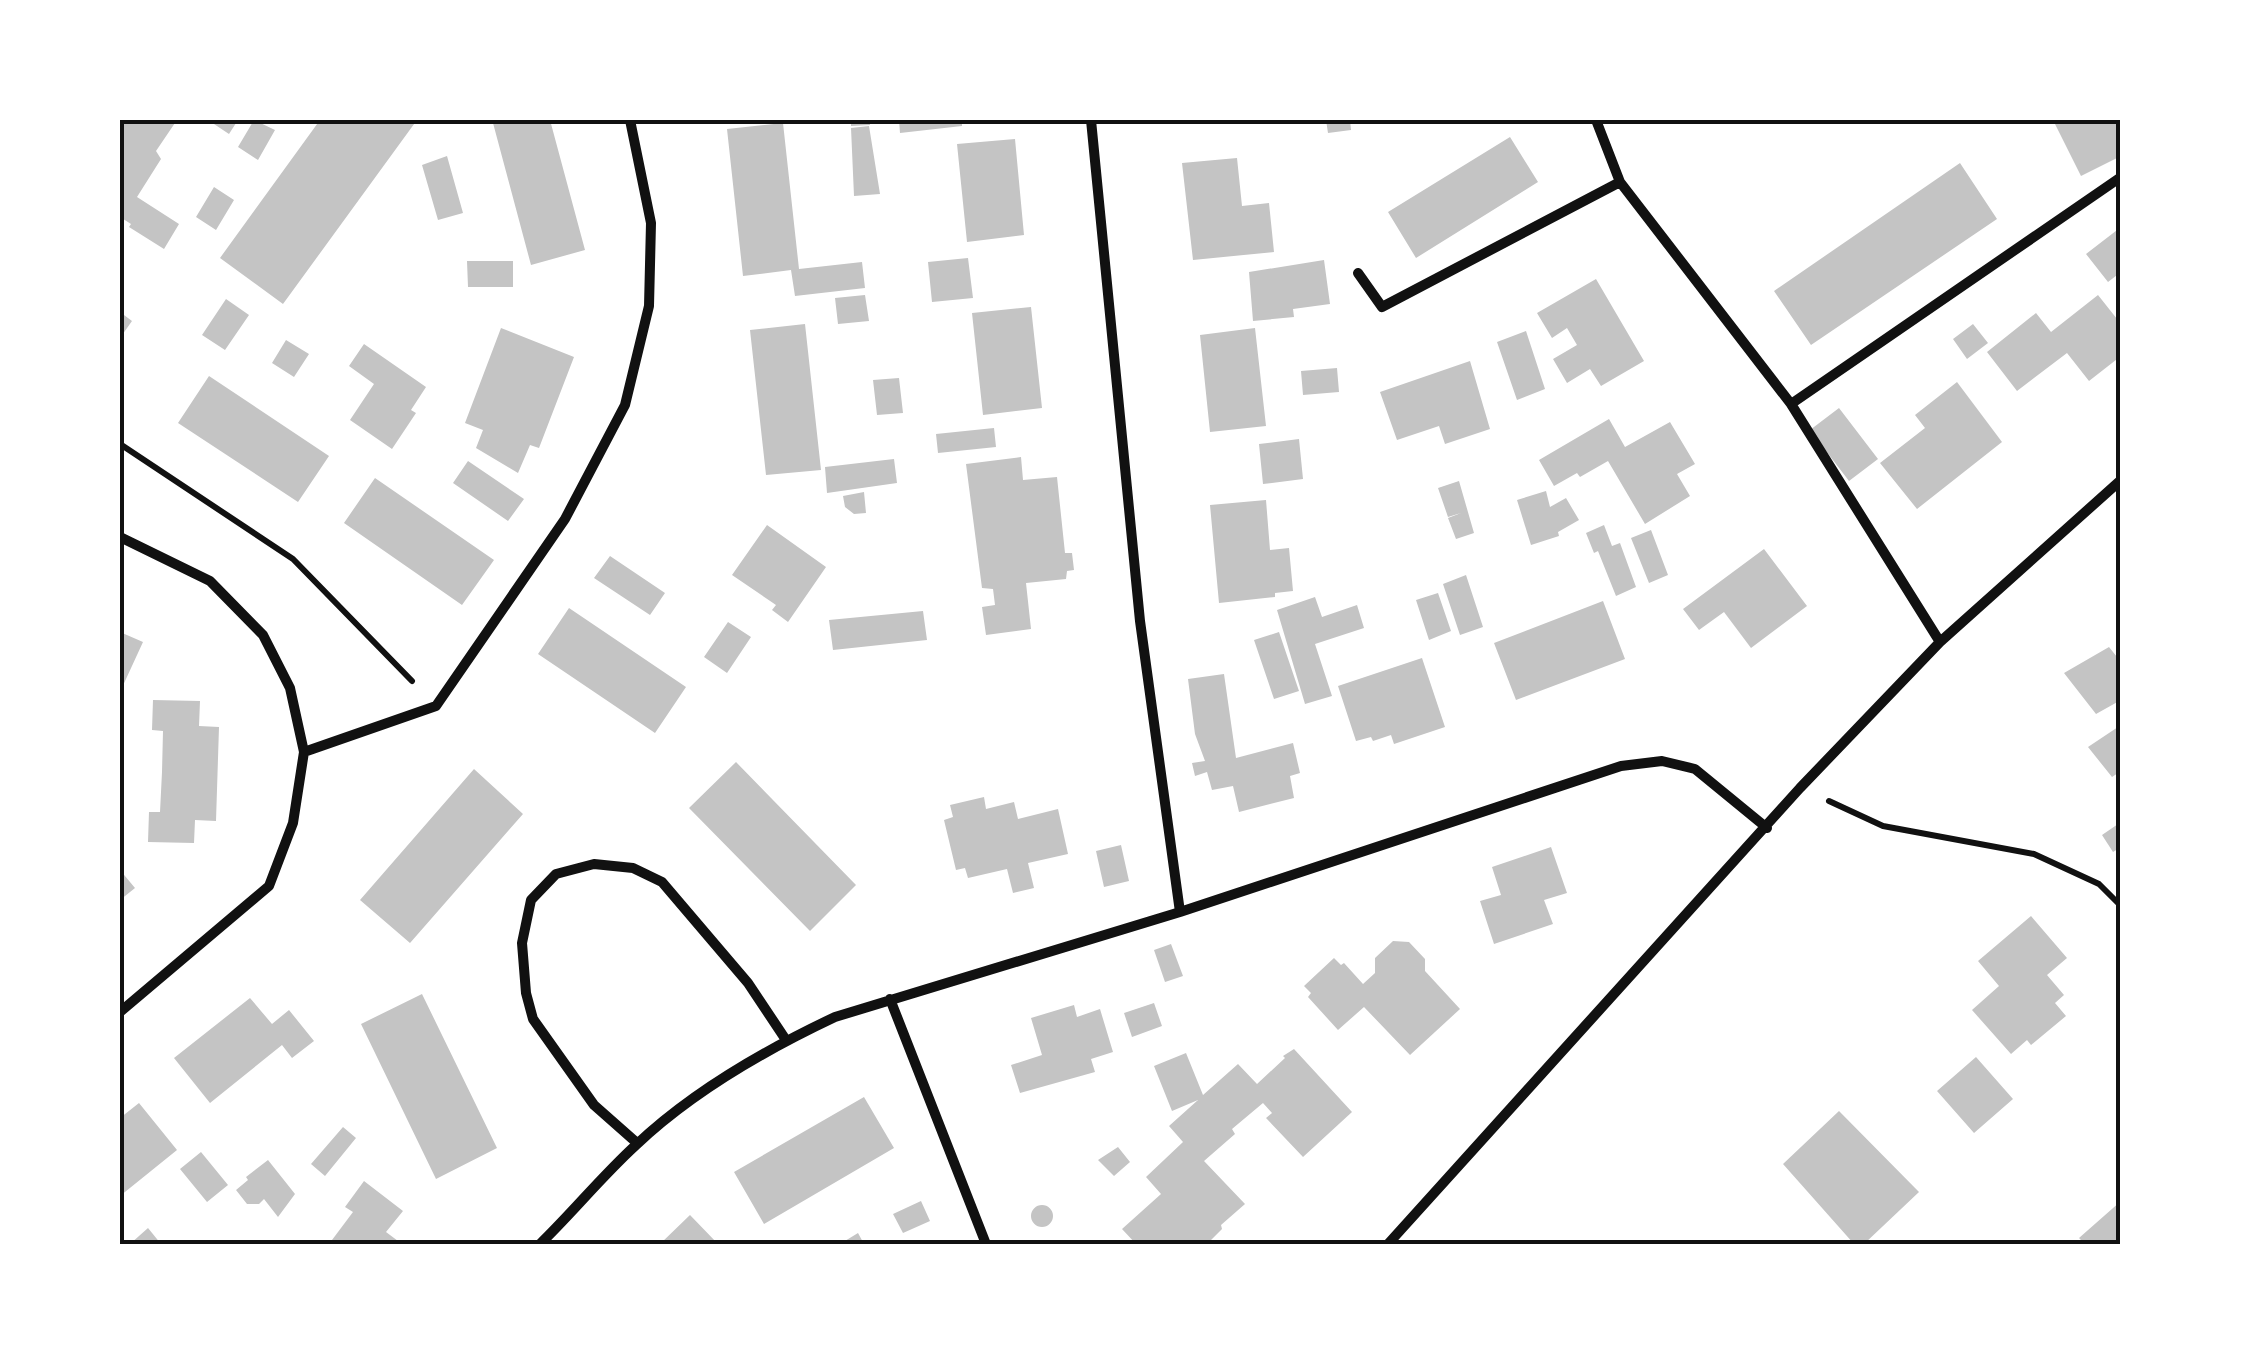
<svg xmlns="http://www.w3.org/2000/svg" width="2241" height="1364" viewBox="0 0 2241 1364" font-family="Raleway,sans-serif">
<rect width="100%" height="100%" fill="#fff"/>
<!-- building -->
<path fill="#c4c4c4" d="M120,120H177L156,151L161,159L137,197L179,224L164,249L129,227L131,224L120,217Z
M208,120H238L229,134Z
M254,120L275,130L258,160L238,147Z
M320,120H417L283,304L220,258Z
M504,120H550L585,250L531,265L493,123Z
M851,120H869L870,125L851,126Z
M899,120H962V126L900,133Z
M1326,120H1350L1351,130L1328,133Z
M2053,120H2121V156L2081,176Z
M783,123L799,269L862,262L865,288L795,296L791,270L743,276L727,129Z
M869,126L880,194L854,196L851,128Z
M1510,137L1538,182L1416,258L1388,212Z
M1015,139L1024,235L967,242L957,144Z
M447,156L463,213L438,220L422,165Z
M1237,158L1242,206L1269,203L1274,252L1193,260L1182,163Z
M1960,163L1997,219L1811,345L1774,291Z
M214,187L234,200L216,230L196,217Z
M2121,227V272L2108,282L2086,254Z
M968,258L973,298L932,302L928,262Z
M1324,260L1330,304L1293,309L1294,317L1253,321L1249,272Z
M467,261H513V287H468Z
M1596,279L1644,361L1601,386L1590,369L1567,383L1553,359L1577,345L1567,328L1552,338L1537,313Z
M865,295L869,321L838,324L835,298Z
M2098,295L2121,324V356L2089,381L2067,353L2017,391L1987,352L2036,313L2051,332Z
M226,299L249,315L225,350L202,335Z
M1031,307L1042,408L983,415L972,313Z
M120,312L132,321L120,338Z
M805,324L821,470L766,475L750,330Z
M1973,324L1988,343L1967,359L1953,339Z
M501,328L574,357L539,448L530,445L518,473L476,448L483,430L465,423Z
M1255,328L1266,426L1210,432L1200,335Z
M1526,331L1545,389L1517,400L1497,342Z
M286,340L309,354L294,377L272,363Z
M364,344L426,387L411,410L416,413L392,449L350,420L374,384L349,366Z
M1470,361L1490,429L1445,444L1439,426L1397,440L1380,392Z
M1337,368L1339,392L1303,395L1301,371Z
M209,376L329,456L298,502L178,423Z
M899,378L903,413L877,415L873,380Z
M1957,382L2002,442L1917,509L1880,463L1925,428L1915,415Z
M1839,408L1878,459L1849,481L1810,430Z
M1609,419L1625,447L1670,422L1695,464L1677,474L1690,496L1645,524L1608,461L1580,477L1577,473L1554,486L1539,460Z
M994,428L996,447L938,453L936,434Z
M1299,439L1303,479L1263,484L1259,444Z
M1021,457L1023,480L1057,477L1065,553H1072L1074,570L1067,571L1066,579L1026,583L1031,629L986,635L982,607L995,605L993,589L982,588L966,464Z
M894,459L897,483L827,493L825,467Z
M468,461L524,499L508,521L453,483Z
M375,478L494,560L462,605L344,523Z
M1459,481L1474,533L1456,539L1448,518L1461,513L1448,517L1438,488Z
M1546,491L1550,507L1566,498L1579,520L1558,532L1559,536L1531,545L1517,500Z
M864,492L866,513L854,514L845,507L843,496Z
M1266,500L1270,550L1289,548L1293,591L1275,593V597L1219,603L1210,505Z
M767,525L826,567L788,622L772,610L776,605L732,575Z
M1604,525L1612,546L1620,543L1636,587L1616,596L1598,551L1594,553L1586,533Z
M1651,530L1668,575L1649,583L1631,538Z
M1764,549L1807,606L1751,648L1724,612L1699,630L1683,609Z
M610,556L665,593L650,615L594,578Z
M1466,575L1483,627L1460,635L1443,584Z
M1438,593L1451,631L1429,640L1416,600Z
M1315,597L1322,617L1357,605L1364,628L1315,644L1332,696L1305,704L1277,610Z
M1603,601L1625,659L1516,700L1494,643Z
M569,608L686,687L655,733L538,654Z
M923,611L927,640L833,650L829,620Z
M728,622L751,637L727,673L704,657Z
M120,632L143,642L120,692Z
M1279,632L1299,691L1274,699L1254,640Z
M2109,647L2121,662V700L2096,714L2064,673Z
M1422,658L1445,727L1394,744L1391,735L1373,741L1371,737L1356,741L1338,686Z
M1224,674L1236,758L1293,743L1300,773L1290,776L1294,798L1239,812L1233,786L1212,790L1207,772L1195,776L1192,763L1205,761L1195,734L1188,679Z
M153,700L200,701L199,726L219,727L216,821L195,820L194,843L148,842L149,812H160L162,772L163,731L152,730Z
M2121,725V771L2112,777L2088,747Z
M736,762L856,885L810,931L689,808Z
M474,769L523,814L410,943L360,900Z
M984,797L986,809L1014,802L1018,819L1058,809L1068,854L1028,863L1034,888L1013,893L1007,869L968,878L965,868L956,870L944,820L953,817L950,805Z
M2121,822V847L2113,852L2102,835Z
M1121,845L1129,881L1104,887L1096,851Z
M1551,847L1567,893L1544,900L1553,924L1494,944L1480,901L1501,895L1492,867Z
M120,870L135,888L120,900Z
M2031,916L2067,958L2047,975L2064,995L2055,1003L2066,1016L2031,1045L2027,1040L2011,1054L1972,1010L1999,986L1978,961Z
M1393,941L1409,942L1425,959V971L1460,1009L1410,1055L1364,1007L1338,1030L1308,997L1311,993L1304,986L1334,958L1341,965L1344,963L1363,984L1375,973V958Z
M1171,944L1183,976L1165,982L1154,950Z
M422,994L497,1148L436,1179L361,1024Z
M250,998L272,1024L289,1010L314,1041L292,1058L282,1045L210,1103L174,1058Z
M1154,1003L1162,1026L1132,1037L1124,1013Z
M1074,1005L1077,1017L1100,1009L1113,1052L1091,1059L1095,1072L1020,1093L1011,1065L1042,1055L1031,1018Z
M1294,1049L1352,1112L1303,1157L1266,1118L1272,1113L1263,1103L1232,1129L1235,1134L1204,1161L1245,1204L1221,1225L1222,1229L1207,1244H1136L1122,1229L1161,1194L1146,1177L1183,1142L1169,1126L1198,1100L1172,1111L1154,1066L1186,1053L1203,1095L1238,1064L1257,1084L1285,1058L1283,1056Z
M1976,1057L2013,1099L1974,1133L1937,1091Z
M864,1097L894,1148L764,1224L734,1172Z
M139,1103L177,1150L120,1196V1118Z
M1839,1111L1919,1192L1864,1244H1854L1783,1164Z
M343,1127L356,1138L325,1176L311,1164Z
M1118,1147L1130,1162L1114,1176L1098,1160Z
M201,1152L228,1185L207,1202L180,1169Z
M268,1160L295,1194L278,1217L264,1199L259,1204H247L236,1190L248,1180L246,1177Z
M364,1181L403,1211L386,1232L402,1244H329L353,1212L345,1207Z
M921,1201L930,1221L903,1233L893,1214Z
M2121,1201V1244H2085L2079,1238Z
M1031 1216a11 11 0 1 1 22 0a11 11 0 1 1-22 0Z
M690,1215L718,1244H660Z
M148,1228L161,1244H130Z
M858,1233L864,1244H840Z"/>
<g fill="none" stroke-linecap="round" stroke-linejoin="round">
<!-- path -->
<path stroke="#111" stroke-width="6" d="M120,444L293,559L412,681
M1829,801L1883,826L2034,854L2099,884L2121,906"/>
<!-- minor -->
<path stroke="#111" stroke-width="10" d="M1091,120L1140,621L1180,912
M1596,120L1620,182L1791,404L1940,642
M1358,273L1382,307L1620,182
M1791,404L2121,177
M120,537L210,581L263,635L290,688L304,752L293,823L269,886L120,1012
M304,752L436,706L565,519L625,405L649,306L651,223L630,120
M890,999L986,1244
M637,1143L594,1105L533,1019L526,993L522,943L531,900L556,874L594,864L633,868L662,882L748,983L786,1040
M540,1244C573,1212 602,1176 636,1145C693,1091 765,1050 835,1017L1180,912L1621,766L1662,761L1695,769L1767,828
M1388,1244L1800,788L1940,642L2121,480"/>
</g>
<!-- border -->
<rect width="2241" height="1364" fill="none" stroke="#ffffff" stroke-width="245"/>
<rect x="122" y="122" width="1996" height="1120" fill="none" stroke="#111" stroke-width="4"/>
</svg>
